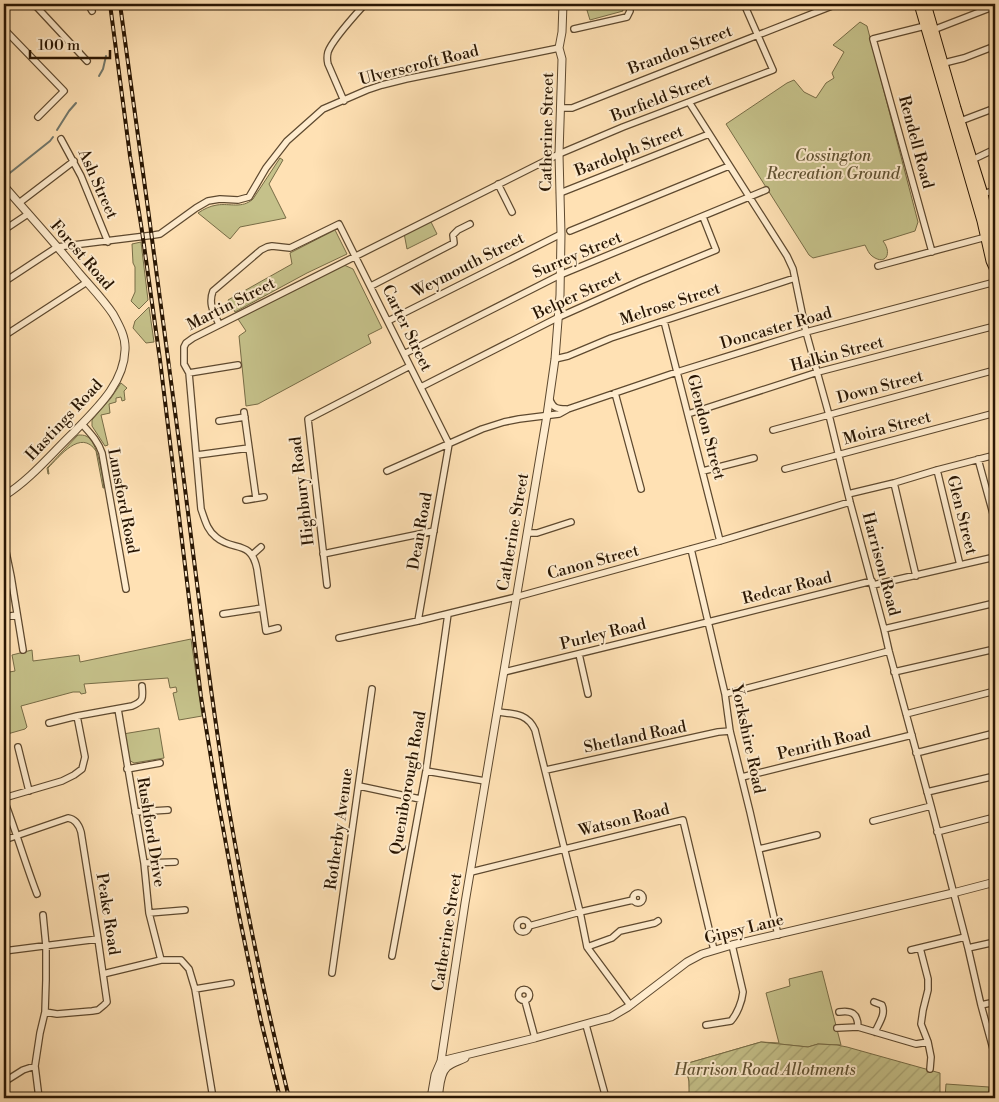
<svg xmlns="http://www.w3.org/2000/svg" width="999" height="1102" viewBox="0 0 999 1102" font-family="'Libre Bodoni',serif">
<defs>
<pattern id="garden-furrows" width="10" height="10" patternUnits="userSpaceOnUse" patternTransform="scale(1.25)"><rect width="10" height="10" fill="#c5c18a"/><path d="M-1 1l2-2M0 10L10 0M9 11l2-2" fill="none" stroke="#a9a575"/></pattern>
</defs>
<rect width="100%" height="100%" fill="#ffe1b4"/>
<filter id="stains"><feTurbulence type="fractalNoise" baseFrequency=".004" numOctaves="4"/><feColorMatrix values="0 0 0 0 .2 0 0 0 0 .09 0 0 0 0 .02 0 0 0 .5 -.17"/></filter>
<radialGradient id="worn" r=".72"><stop offset=".6" stop-color="#630" stop-opacity="0"/><stop offset="1" stop-color="#630" stop-opacity=".3"/></radialGradient>
<!-- green -->
<path fill="#c5c18a" stroke="#776c46" d="M597,4H621L623,11L590,20L586,7Z
M860,22L867,26L918,222L915,231L883,241C893,254 885,266 872,256C869,254 867,249 865,245L813,258L809,255L726,124L787,83L794,80L804,92L816,98L826,83L834,78L832,73L844,52L833,45Z
M280,158L283,160L269,184L286,218L240,227L230,239L198,213C204,209 210,206 217,205C230,203 242,209 253,199Z
M430,220L437,234L407,249L404,233Z
M335,230L347,254L307,273L235,312L228,300L292,264L290,253Z
M141,242L148,300L139,309L131,301L135,292V267L133,263L132,244Z
M344,265L353,269L382,328L368,335L371,343L258,404L246,406L239,336L246,331L238,319Z
M149,307L154,342L146,343L133,328L135,321Z
M121,383L127,388L124,391L125,400L122,401L121,397L116,398V402L109,404L110,413L101,415L108,445L105,446L92,426V420L111,398Z
M78,435C81,435 84,435 86,436C98,441 102,475 104,488H103L96,451C81,428 59,457 48,468L49,474H48L47,468Z
M191,639L202,716L179,720L173,693L177,692L176,687L170,688L168,678L84,684L86,693L81,694L80,692H73L21,706L27,727L25,729L4,735V673L15,671L12,655L32,650L33,661L79,655L80,662Z
M159,728L164,758L134,763L127,759L123,734Z
M822,971L841,1045L818,1044L808,1047L779,1044L690,1098L689,1081L685,1064L761,1042L779,1043L766,993L790,986L789,979Z
M946,1084L989,1087L988,1098H945Z"/>
<!-- garden -->
<path fill="url(#garden-furrows)" stroke="#776c46" d="M761,1042L808,1047L818,1044L837,1045L847,1047L940,1073V1098H689V1081L685,1064Z"/>
<g fill="none" stroke-linecap="round" stroke-linejoin="round">
<!-- stream -->
<path stroke="#72796e" stroke-width="2" d="M99,76L103,69L106,56
M57,130L69,111L76,103
M4,180L6,176L50,141L53,137"/>
<defs>
<path id="minor" d="M34,4L87,61
M88,4L92,11
M4,29L64,91L38,117
M574,29L627,17L630,11L628,4
M940,64L964,58L995,46
M344,101L328,64C327,60 327,56 328,52C332,40 356,14 365,4
M689,102L787,256L793,269L806,332L829,415L850,502L884,629L889,651L931,806L968,948L981,1005L995,1056
M561,108H572L837,4
M958,122L995,108
M61,139L81,176L108,242
M972,160L995,149
M498,184L512,212
M560,193L709,134
M983,194L995,190
M19,203L74,161
M4,230L28,214
M570,231L729,166
M932,252L873,39L925,26L933,30L995,6
M878,266L986,237
M4,282L57,247L154,235L160,234L196,208L208,201L220,199L238,200L249,197L266,168L287,141L323,109L367,90L382,85L406,79L559,48
M371,286L454,243L453,235L458,230L470,224
M388,321L561,234
M664,321L720,541
M219,324C214,313 208,304 213,291L261,250L267,247L272,246L290,248L339,224L449,444
M4,336L87,282
M404,354L560,275L766,190
M555,359L568,356L611,338L795,278
M189,373L238,365
M421,387L559,317L640,281L716,250L703,217
M615,393L641,489
M550,400C553,408 557,409 566,409
M244,412L256,498
M688,414L818,372L995,326
M219,421L245,417
M82,424C90,433 98,441 102,453L126,589
M773,430L995,370
M197,455L249,448
M978,459L995,521
M785,469L995,413
M937,470L960,565
M387,471L482,429L504,422L519,419L559,414L568,409L677,372L806,332L995,282
M703,471L754,458
M894,483L916,576
M848,494L894,483L937,470L995,455
M246,500L264,497
M527,533H537L571,522
M4,542L11,576L23,650
M691,549L725,694L730,731L750,812L778,935
M323,554L434,531
M252,555L261,547
M327,585L308,419L410,366
M873,585L995,557
M223,614L262,608
M4,617L17,615
M418,621L449,444
M278,628L266,631L257,569C251,539 233,552 216,537C207,530 205,520 201,509L189,373L184,364V347L186,343L193,338L559,154L623,127L773,70L744,4
M884,629L995,603
M339,638L418,621L516,597L720,541L850,502
M579,654L588,694
M504,672L708,622L872,581
M894,672L995,649
M725,694L889,651
M118,709L144,863L149,913L161,960
M498,712C514,714 527,713 535,730L580,912L587,947L630,1005
M906,714L995,691
M77,716L132,706C144,701 143,698 142,686
M18,747L29,791
M916,753L995,733
M127,769L160,763
M546,770L718,732L730,731
M426,771L485,781
M742,777L912,735
M359,786L420,799
M927,792L995,776
M4,798L62,781L74,775L82,769L85,757L77,716L49,723
M4,800C16,831 25,863 37,894
M135,812L168,810
M873,821L931,806
M937,832L995,817
M4,840L68,818C75,819 79,825 81,832L98,939L107,1002L104,1005L98,1010L92,1011L57,1014L45,1012
M759,849L817,835
M144,863L175,862
M471,872L683,820L714,950
M633 898a5 5 0 1 1 10 0a5 5 0 1 1-10 0Z
M149,913L185,910
M517 926a6 6 0 1 1 12 0a6 6 0 1 1-12 0Z
M529,926L580,912L633,900
M587,947L612,938L620,931L655,923L658,921
M920,948L928,979V990L923,1010L921,1024L928,1042L931,1057L930,1069
M968,948L995,942
M911,950L965,937
M4,951L98,939
M392,956L426,771L448,614
M332,973L372,689
M103,974L161,960H181L189,969L195,989L213,1098
M195,989L231,983
M518.5 995a5.5 5.5 0 1 1 11 0a5.5 5.5 0 1 1-11 0Z
M525,1001L535,1038
M874,1002L882,1005C886,1014 879,1023 875,1032
M981,1005L995,1002
M839,1012C851,1010 858,1013 858,1027
M586,1025L606,1098
M706,1025L731,1021C737,1014 742,1002 743,992L732,945
M837,1028L858,1027L916,1044L928,1042
M4,1082L23,1070L35,1066
M39,1098L35,1066L40,1033L45,1012L46,980V946L43,915"/>
<path id="tertiary" d="M4,186C29,215 55,243 79,273C90,286 103,299 113,314C119,325 126,337 125,350C124,384 96,409 74,432C51,454 31,479 4,496
M442,1074L441,1061L465,903L547,415L555,359L560,295L561,234L559,154L562,59L559,48L562,32L563,4
M431,1098L435,1075L441,1061L535,1038L611,1017L628,1007L687,962L702,954L732,945L953,893L995,882
M438,1098C440,1089 439,1074 447,1067C452,1063 459,1061 465,1058"/>
<path id="primary" d="M919,4L982,221L991,261L995,270
M926,4L956,108L983,194L995,248"/>
</defs>
<!-- minor casing -->
<use href="#minor" stroke="#5e492f" stroke-width="8"/>
<!-- tertiary casing -->
<use href="#tertiary" stroke="#5e492f" stroke-width="9"/>
<!-- primary casing -->
<use href="#primary" stroke="#291603" stroke-width="11"/>
<!-- minor -->
<use href="#minor" stroke="#ffecce" stroke-width="5.5"/>
<!-- tertiary -->
<use href="#tertiary" stroke="#ffecce" stroke-width="7"/>
<!-- primary -->
<use href="#primary" stroke="#ffe1b4" stroke-width="9"/>
<defs>
<path id="rail" d="M110,4L130,156L142,231L160,360L201,697L219,806L239,915L261,1021L280,1098
M120,4C139,147 160,291 178,434C194,557 208,681 228,804C245,903 265,1001 289,1098"/>
</defs>
<!-- rail casing -->
<use href="#rail" stroke="#291603" stroke-width="4"/>
<!-- rail -->
<use href="#rail" stroke="#ffecce" stroke-width="2" stroke-dasharray="5.5" stroke-linecap="butt"/>
</g>
<g text-anchor="middle" dominant-baseline="central" stroke-width="4" stroke-linejoin="round" paint-order="stroke">
<!-- street labels -->
<g font-size="16" fill="#291603" stroke="#ffecce">
<text transform="translate(680 50) rotate(-21)">Brandon Street</text>
<text transform="translate(419 65) rotate(-14)">Ulverscroft Road</text>
<text transform="translate(661 98) rotate(-21)">Burfield Street</text>
<text transform="translate(547 132) rotate(-89)">Catherine Street</text>
<text transform="translate(916 142) rotate(75)">Rendell Road</text>
<text transform="translate(629 151) rotate(-21)">Bardolph Street</text>
<text transform="translate(98 184) rotate(66)">Ash Street</text>
<text transform="translate(82 255) rotate(49)">Forest Road</text>
<text transform="translate(577 255) rotate(-23)">Surrey Street</text>
<text transform="translate(468 265) rotate(-27)">Weymouth Street</text>
<text transform="translate(577 295) rotate(-25)">Belper Street</text>
<text transform="translate(231 304) rotate(-27)">Martin Street</text>
<text transform="translate(670 304) rotate(-18)">Melrose Street</text>
<text transform="translate(407 328) rotate(64)">Carter Street</text>
<text transform="translate(776 328) rotate(-16)">Doncaster Road</text>
<text transform="translate(837 354) rotate(-15)">Halkin Street</text>
<text transform="translate(880 387) rotate(-15)">Down Street</text>
<text transform="translate(64 420) rotate(-47)">Hastings Road</text>
<text transform="translate(706 427) rotate(75)">Glendon Street</text>
<text transform="translate(887 428) rotate(-15)">Moira Street</text>
<text transform="translate(302 491) rotate(-97)">Highbury Road</text>
<text transform="translate(123 501) rotate(79)">Lunsford Road</text>
<text transform="translate(962 515) rotate(76)">Glen Street</text>
<text transform="translate(420 531) rotate(-80)">Dean Road</text>
<text transform="translate(513 532) rotate(-80)">Catherine Street</text>
<text transform="translate(593 562) rotate(-15)">Canon Street</text>
<text transform="translate(881 564) rotate(75)">Harrison Road</text>
<text transform="translate(787 588) rotate(-14)">Redcar Road</text>
<text transform="translate(603 634) rotate(-14)">Purley Road</text>
<text transform="translate(635 737) rotate(-12)">Shetland Road</text>
<text transform="translate(748 739) rotate(78)">Yorkshire Road</text>
<text transform="translate(824 743) rotate(-14)">Penrith Road</text>
<text transform="translate(408 783) rotate(-80)">Queniborough Road</text>
<text transform="translate(624 820) rotate(-14)">Watson Road</text>
<text transform="translate(339 829) rotate(-82)">Rotherby Avenue</text>
<text transform="translate(151 832) rotate(81)">Rushford Drive</text>
<text transform="translate(108 914) rotate(81)">Peake Road</text>
<text transform="translate(744 929) rotate(-14)">Gipsy Lane</text>
<text transform="translate(447 932) rotate(-81)">Catherine Street</text>
</g>
<!-- park labels -->
<g font-size="16" font-style="italic" fill="#605232" stroke="#ffecce">
<text x="833" y="156">Cossington<tspan x="833" dy="18">Recreation Ground</tspan></text>
<text x="765" y="1070">Harrison Road Allotments</text>
</g>
</g>
<!-- margin -->
<rect width="999" height="1102" fill="none" stroke="#ffe1b4" stroke-width="20"/>
<rect x="5" y="5" width="989" height="1092" fill="none" stroke="#291603" stroke-width="2.5"/>
<rect x="10" y="10" width="979" height="1082" fill="none" stroke="#291603"/>
<!-- scale -->
<path d="M30 50v8h80v-8" fill="none" stroke="#291603" stroke-width="2.5"/>
<text x="38" y="50" font-size="15" fill="#291603" stroke="#ffecce" stroke-width="4" paint-order="stroke">100 m</text>
<rect width="100%" height="100%" filter="url(#stains)"/>
<rect width="100%" height="100%" fill="url(#worn)"/>
</svg>
